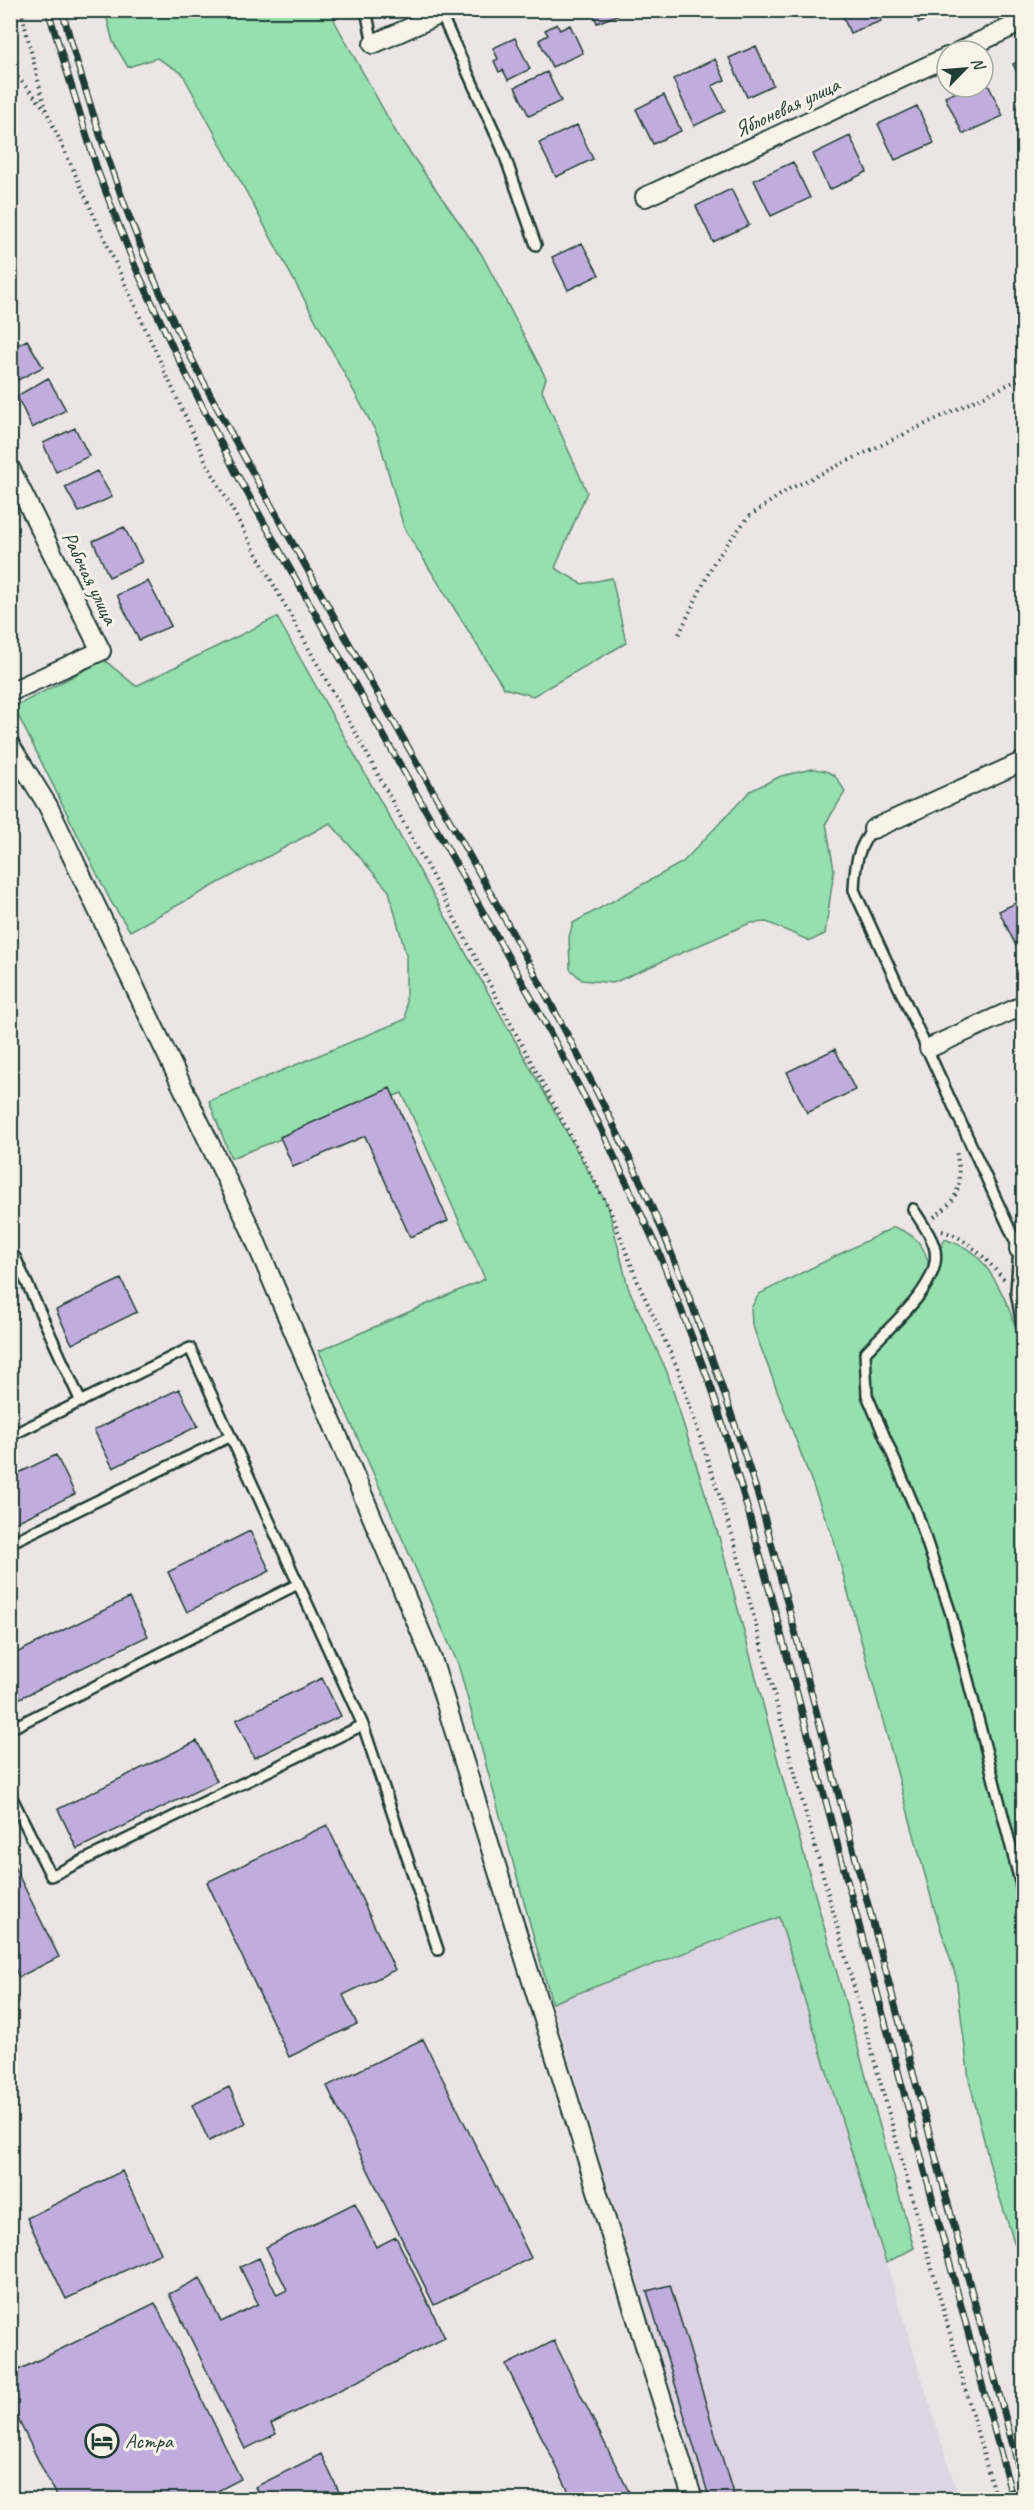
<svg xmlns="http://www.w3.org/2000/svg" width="1034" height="2510" viewBox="0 0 1034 2510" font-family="Caveat,sans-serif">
<rect width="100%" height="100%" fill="#ece5e6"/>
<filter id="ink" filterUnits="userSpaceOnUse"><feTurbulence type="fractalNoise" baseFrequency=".0167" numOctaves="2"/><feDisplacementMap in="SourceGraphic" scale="12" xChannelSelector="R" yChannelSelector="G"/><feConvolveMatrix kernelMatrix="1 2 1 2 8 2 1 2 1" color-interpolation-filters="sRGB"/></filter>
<g filter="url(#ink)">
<!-- built -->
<path fill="#dfd4e3" d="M780,1917L959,2499H704L552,2003Z"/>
<!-- green -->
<path fill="#96dfae" stroke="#5a8e71" stroke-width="1.5" d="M105,11H332L335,22L397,134L482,255L546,378L542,391L587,492L555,568L582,584L612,578L626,643L533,696L504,688L404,528L378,436L182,73L157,58L128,67L113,42Z
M277,617L608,1206L628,1287L667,1372L719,1537L783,1780L914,2248L886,2263L779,1917L552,2003L458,1664L319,1351L485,1279L402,1093L231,1158L209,1101L406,1019V955L389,891L330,823L130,931L111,902L14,707L104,660L136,686Z
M812,769C831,770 837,775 845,792L826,823L834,870L825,934L810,941L767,922L750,923L613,983L582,980L570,969L569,937L573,923L683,862L750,791L781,776Z
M894,1227C917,1235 925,1246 930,1269L945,1239C954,1243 968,1247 975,1254C1002,1282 1014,1319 1024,1355L1023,2270L993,2177L969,2079L956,1977L934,1908L834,1541L752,1324L751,1308L759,1294Z"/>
<!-- building -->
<path fill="#c1addd" stroke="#1f3d34" stroke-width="1.5" d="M592,10H627V11L597,23Z
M840,10H877L881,21L850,33Z
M913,10H944L919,23Z
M557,24L560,30L570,25L583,53L552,67L539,40L548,35L545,30Z
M515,38L530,69L508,80L503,70L499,72L494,61L498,59L493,48Z
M756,46L773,85L747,97L729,58Z
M715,59L725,80L712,86L725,111L694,126L673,79Z
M1024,59V87L1013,64Z
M547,72L561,101L529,116L515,87Z
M985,78L1003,116L963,134L945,97L967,87H983Z
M664,95L681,131L653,144L636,109Z
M917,106L934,143L895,160L878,124Z
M577,125L593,159L556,177L539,143Z
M850,136L867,172L829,190L813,154Z
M793,162L810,198L771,216L754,180Z
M731,189L749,225L713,242L696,206Z
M582,243L599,275L568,290L552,257Z
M27,340L43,367L10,384V349Z
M48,378L66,410L32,428L17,396Z
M75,428L89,456L56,472L43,443Z
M97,471L112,497L79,512L65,487Z
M124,527L142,562L109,577L93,541Z
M148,581L171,626L139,640L117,595Z
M1024,899V947L1018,950L999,911Z
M835,1049L855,1090L807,1113L787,1072Z
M390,1088L448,1221L410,1237L365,1136L293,1167L280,1137Z
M121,1279L137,1312L72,1344L56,1310Z
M179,1389L198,1426L113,1468L94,1430Z
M56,1455L75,1494L10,1525V1477Z
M250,1531L270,1571L187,1612L168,1572Z
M129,1598L148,1636L10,1703V1656Z
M322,1678L341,1716L254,1758L236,1720Z
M197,1741L217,1781L77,1849L58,1809Z
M327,1825L395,1970L343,1995L357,2024L289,2057L207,1882Z
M10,1858L59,1957L19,1977L10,1959Z
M423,2039L531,2258L434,2305L327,2086Z
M229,2087L246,2123L209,2141L192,2105Z
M122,2171L161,2253L66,2299L27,2218Z
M355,2203L376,2247L396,2237L445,2338L271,2424L276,2434L245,2449L169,2294L200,2278L221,2322L258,2304L240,2267L259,2258L277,2295L287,2290L266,2247Z
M670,2285L735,2500H710L647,2291Z
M155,2303L241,2479L200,2500H58L10,2403V2374Z
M10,2305L16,2316L10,2319Z
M554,2341L633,2500H573L506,2365Z
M321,2454L343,2500H261L255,2487Z"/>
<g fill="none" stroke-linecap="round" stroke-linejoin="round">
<defs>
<path id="service" d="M366,10L373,44
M441,14L502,148L536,245
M873,829C857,848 855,865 854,890L1019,1249L1016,1292L1024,1336
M913,1209C920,1220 930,1233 934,1246C946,1283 887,1328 865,1353L867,1395L917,1513L951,1614L1024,1897
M10,1260L15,1257L81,1402
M10,1436L190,1348L363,1725L51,1876L10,1794
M10,1543L231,1436
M363,1725L438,1950
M10,1729L298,1584"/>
<path id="minor" d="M373,44L450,10
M960,51L1024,21
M645,197L947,57
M10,468L101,651L10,692
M10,745L48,806L250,1228L432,1659L693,2500
M873,829L1024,761
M929,1048L1024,1005
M1019,1249L1024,1248"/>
</defs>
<!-- service casing -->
<use href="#service" stroke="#1f3d34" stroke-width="14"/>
<!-- minor casing -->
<use href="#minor" stroke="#1f3d34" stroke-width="22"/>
<!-- path -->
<path stroke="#1f3d34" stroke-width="4" stroke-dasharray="1.5 4.5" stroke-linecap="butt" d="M21,10L45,109
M10,68L46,110L206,462L367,754L610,1210L639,1285L677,1367L733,1537L793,1767L996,2500
M679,634L714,562L748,517L789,489L1024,377
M934,1217C963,1197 961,1182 956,1149
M942,1231C969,1238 986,1260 1004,1279"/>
<!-- service -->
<use href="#service" stroke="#f7f3e8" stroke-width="9"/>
<!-- minor -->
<use href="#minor" stroke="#f7f3e8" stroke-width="18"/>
<defs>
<path id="rail" d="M48,10L98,172L134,264L173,348L235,471L533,1001L600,1126L658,1250L712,1389L749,1514L1013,2500
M62,10C85,93 112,175 144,255C188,362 248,464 305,565C407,748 516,930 610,1118C673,1243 719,1372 761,1505L1024,2487"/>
</defs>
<!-- rail casing -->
<use href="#rail" stroke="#1f3d34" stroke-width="7"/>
<!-- rail -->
<use href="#rail" stroke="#f7f3e8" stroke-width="4.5" stroke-dasharray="14" stroke-linecap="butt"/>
</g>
</g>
<!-- icons -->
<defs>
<symbol id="hotel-ring" viewBox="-11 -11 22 22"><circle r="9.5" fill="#f7f3e8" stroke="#1f3d34" stroke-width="1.5"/><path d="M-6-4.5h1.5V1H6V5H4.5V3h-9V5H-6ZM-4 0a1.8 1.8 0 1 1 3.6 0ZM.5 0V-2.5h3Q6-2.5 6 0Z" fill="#1f3d34"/></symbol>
</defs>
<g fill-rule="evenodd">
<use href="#hotel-ring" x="83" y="2422" width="38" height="38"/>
</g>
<g text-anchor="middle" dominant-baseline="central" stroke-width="6" stroke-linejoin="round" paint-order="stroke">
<!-- street labels -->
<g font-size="21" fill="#1f3d34" stroke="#f7f3e8">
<text transform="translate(787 107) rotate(-25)">Яблоневая улица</text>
<text transform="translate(90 578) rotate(64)">Рабочая улица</text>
</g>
<!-- poi labels -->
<g font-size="21" fill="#1f3d34" stroke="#f7f3e8" text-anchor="start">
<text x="125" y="2441">Астра</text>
</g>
</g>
<!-- margin -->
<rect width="1034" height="2510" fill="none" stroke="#f7f3e8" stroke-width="36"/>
<rect x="18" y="18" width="998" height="2474" fill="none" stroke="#1f3d34" stroke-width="2" filter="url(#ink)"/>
<!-- north arrow -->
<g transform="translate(965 69) rotate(65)"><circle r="28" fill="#f7f3e8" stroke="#a1aaa0" stroke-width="1.5"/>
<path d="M0-4.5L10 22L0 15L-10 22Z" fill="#1f3d34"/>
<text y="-9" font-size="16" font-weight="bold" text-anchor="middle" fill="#1f3d34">N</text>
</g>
</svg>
